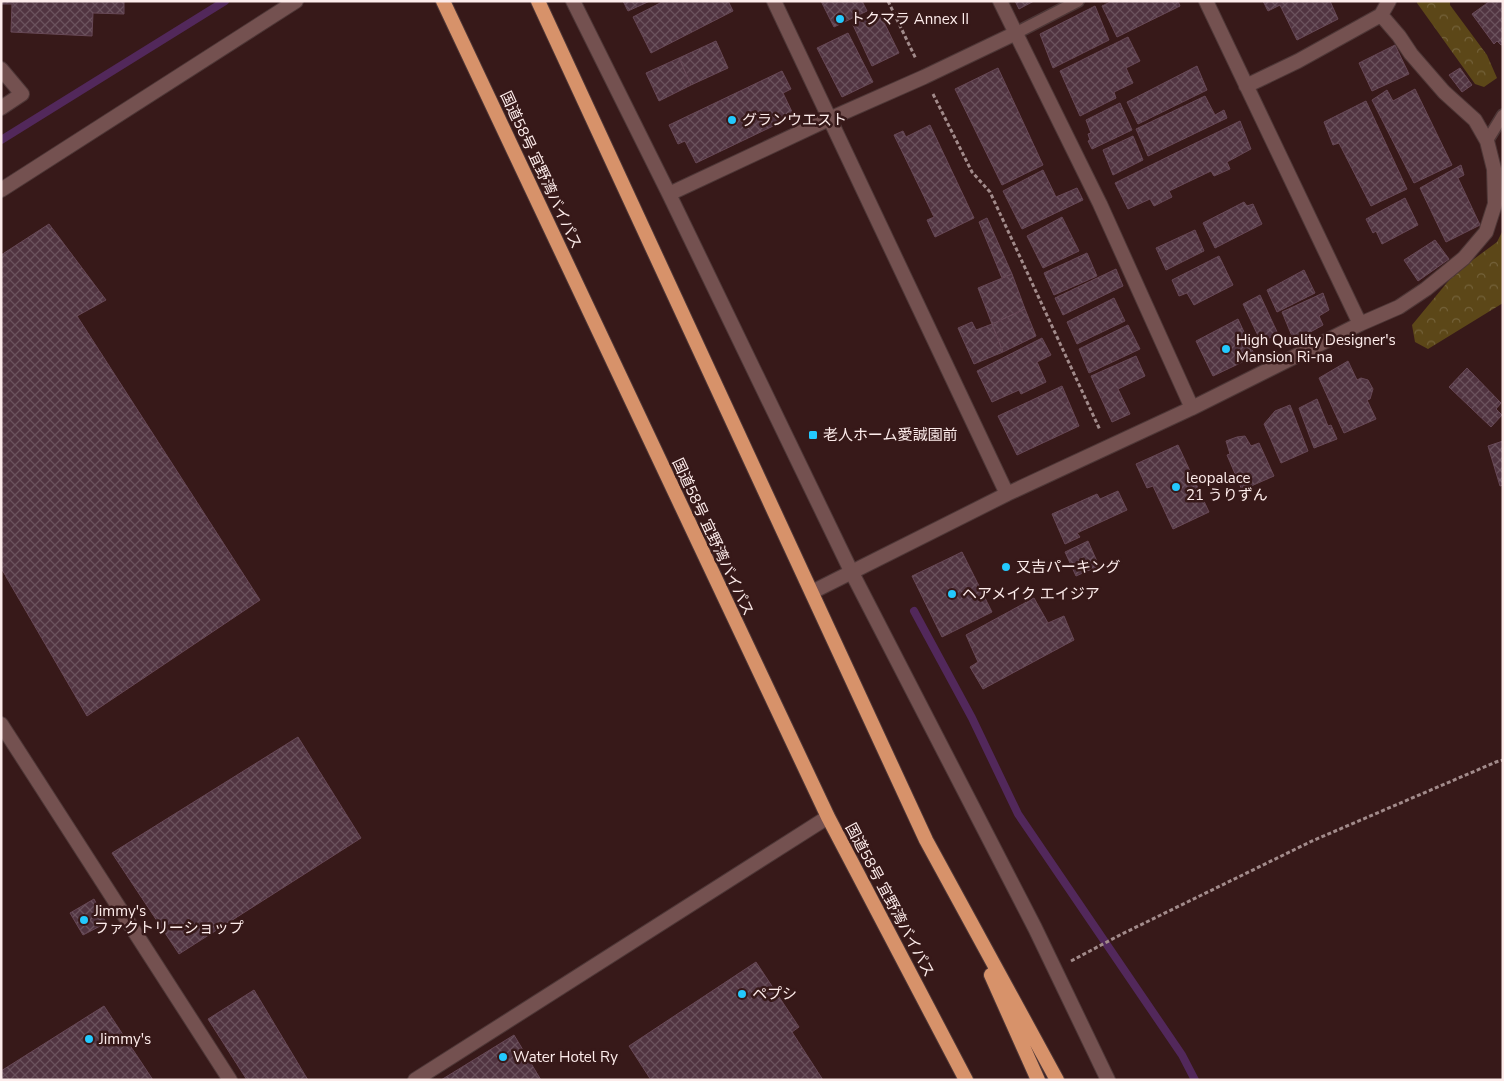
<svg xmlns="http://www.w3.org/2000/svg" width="1504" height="1081" viewBox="0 0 1504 1081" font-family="'Nunito Sans','Noto Sans JP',sans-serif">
<defs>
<pattern id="forest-crowns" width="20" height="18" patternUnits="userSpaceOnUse" patternTransform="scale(1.25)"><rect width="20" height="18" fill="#5c4718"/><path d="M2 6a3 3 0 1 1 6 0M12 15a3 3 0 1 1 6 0" fill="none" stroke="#74623a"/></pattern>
<pattern id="building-cross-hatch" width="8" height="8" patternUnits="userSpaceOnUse" patternTransform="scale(1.25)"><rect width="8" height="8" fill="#513441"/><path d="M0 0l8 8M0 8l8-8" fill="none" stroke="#6b525d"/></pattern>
</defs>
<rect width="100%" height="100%" fill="#371919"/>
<!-- forest -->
<path fill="url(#forest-crowns)" d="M1417,1H1450V5L1487,55L1497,78L1484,87L1475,84L1417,3Z
M1503,230V303L1428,349L1415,342L1412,325L1455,273L1497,242Z"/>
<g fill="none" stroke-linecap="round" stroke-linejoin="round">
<!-- stream -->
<path stroke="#52285b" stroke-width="8" d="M1,140L225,1
M914,611L972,718L1018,814L1182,1055L1195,1080"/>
</g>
<!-- building -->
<path fill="url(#building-cross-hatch)" stroke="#674856" d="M1,1H124V14L93,13L92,36L11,32L12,4H1Z
M623,1H650L628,11Z
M664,1H728L733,11L651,53L633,17Z
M821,1H862L867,11L834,27Z
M1015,1H1034L1019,9Z
M1112,1H1178L1180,6L1117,37L1102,6Z
M1263,1H1330L1338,19L1297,40L1280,5L1268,11Z
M1490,1H1503V44L1501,45L1497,41L1494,44L1472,14Z
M1095,6L1109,40L1053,68L1040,34Z
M879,12L899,53L872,66L853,25Z
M848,33L873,82L842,97L817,48Z
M1128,37L1140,61L1126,68L1133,83L1114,92L1116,98L1080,116L1060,71Z
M716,41L728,68L691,85L679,58Z
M1395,45L1409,74L1372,91L1359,63Z
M679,58L691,85L659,101L646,73Z
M1197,66L1207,90L1138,124L1127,102Z
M998,68L1043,165L1002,185L955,89Z
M1460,68L1472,85L1462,92L1449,75Z
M782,71L791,89L783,93L794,116L696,163L685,141L678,144L669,125Z
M1415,89L1452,165L1414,183L1372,100L1387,90L1393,101Z
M1205,96L1215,115L1224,110L1227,118L1148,156L1136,129Z
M1366,101L1407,189L1371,206L1339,143L1333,145L1324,122Z
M1120,103L1132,130L1092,149L1088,141L1090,140L1088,134L1091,133L1086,120Z
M1240,121L1251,149L1227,162L1230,169L1214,176L1211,171L1169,191L1172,197L1154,206L1150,199L1128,209L1115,183Z
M930,125L974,218L935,237L927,220L934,217L894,135L903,131L906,137Z
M1133,136L1143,160L1113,175L1103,150Z
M1461,165L1464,175L1458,178L1480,225L1446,242L1420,188Z
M1043,170L1056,197L1077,188L1083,200L1022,229L1003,191Z
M1405,198L1418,225L1382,244L1376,231L1373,233L1366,219Z
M1244,202L1247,206L1253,204L1262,224L1215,248L1203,223Z
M1062,217L1079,251L1043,268L1027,236Z
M987,218L1012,274L1002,278L979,222Z
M49,224L106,300L77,316L260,600L87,716L1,568V255Z
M1195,230L1204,251L1166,270L1156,248Z
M1435,240L1449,259L1418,281L1404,260Z
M1087,253L1097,276L1054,295L1044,273Z
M1219,256L1233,285L1194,305L1187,293L1179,296L1172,280Z
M1116,269L1123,286L1063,315L1055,298Z
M1304,270L1315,293L1277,312L1267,290Z
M1012,274L1025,309L992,324L978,288Z
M1323,293L1329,310L1319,316L1323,325L1294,341L1282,312Z
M1260,295L1278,334L1261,342L1243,304Z
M1114,298L1125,321L1077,344L1067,322Z
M1025,309L1036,336L1003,352L992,324Z
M1238,319L1255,356L1213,376L1196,341Z
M972,322L976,330L992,324L1003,352L974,364L958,328Z
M1128,325L1140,349L1089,373L1079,349Z
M1042,338L1051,355L1037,362L1046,382L1021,394L1019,390L992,402L977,371Z
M1136,356L1145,376L1118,389L1130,414L1112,422L1091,376Z
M1348,361L1357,380L1361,378L1368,380L1373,389L1370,399L1367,400L1376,419L1344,433L1319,378Z
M1467,368L1501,403L1496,409L1502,415L1491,427L1449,387Z
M1062,386L1079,426L1017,455L998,416Z
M1317,399L1328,426L1331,425L1337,439L1314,448L1299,408Z
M1290,405L1308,451L1281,463L1264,424L1275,411Z
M1245,436L1251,446L1259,443L1274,476L1242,490L1227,455L1230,454L1226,441L1237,437Z
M1503,441V485L1500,486L1488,446Z
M1178,445L1209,512L1173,529L1153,486L1147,488L1136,464Z
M1118,491L1127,510L1077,533L1080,537L1065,544L1052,514L1097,494L1100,499Z
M1088,541L1099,566L1076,576L1065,552Z
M962,552L992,612L942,637L912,576Z
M1034,598L1048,623L1064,616L1074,640L983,689L970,667L978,662L966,635Z
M298,737L361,838L179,954L112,853Z
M94,899L106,923L83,935L70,913Z
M756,962L799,1027L792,1032L823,1080H651L629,1046Z
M254,990L308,1080H247L208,1019Z
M104,1006L153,1080H1V1071Z
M514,1035L541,1080H441Z"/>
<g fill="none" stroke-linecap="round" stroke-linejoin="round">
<defs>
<path id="service" d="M1016,33L1078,1
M1487,141L1503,115"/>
<path id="minor" d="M573,1L669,194L851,571L1035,928L1108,1080
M774,1L1007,494
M1000,1L1100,204L1192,408
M1,69L22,94L1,108
M1246,86L1298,61L1381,15L1389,1
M1,190L296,1
M669,194L829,119L924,77L1016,33
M1360,324L1399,307L1426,289L1464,258L1486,232L1495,204L1494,169L1487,141L1475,120L1444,92L1411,54L1399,36L1381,15
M812,592L1007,494L1192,408L1360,324L1206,1
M1,724L230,1080
M415,1080L828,817"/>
<path id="trunk" d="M443,1L828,817L966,1080
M538,1L926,840L1057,1080
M991,975L1038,1080"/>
</defs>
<!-- service casing -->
<use href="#service" stroke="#4e3737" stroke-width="14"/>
<!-- minor casing -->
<use href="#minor" stroke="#4e3737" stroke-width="16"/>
<!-- trunk casing -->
<use href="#trunk" stroke="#4e3737" stroke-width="16"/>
<!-- path -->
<path stroke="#a28b8b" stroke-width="3" stroke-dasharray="4 2.5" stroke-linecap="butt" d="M888,1L916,59
M933,94L972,172L990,192L1100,430
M1071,961L1120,935L1312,841L1496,762L1503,760"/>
<!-- service -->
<use href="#service" stroke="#745150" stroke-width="11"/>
<!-- minor -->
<use href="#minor" stroke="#745150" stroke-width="14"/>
<!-- trunk -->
<use href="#trunk" stroke="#d7926a" stroke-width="14"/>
</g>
<!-- markers -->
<g fill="#23c9fe" stroke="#371919" stroke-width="2">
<circle cx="840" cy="19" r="5"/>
<circle cx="732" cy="120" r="5"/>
<circle cx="1226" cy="349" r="5"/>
<rect x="808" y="430" width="10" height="10" rx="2.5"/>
<circle cx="1176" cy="487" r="5"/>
<circle cx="1006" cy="567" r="5"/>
<circle cx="952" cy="594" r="5"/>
<circle cx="84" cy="920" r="5"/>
<circle cx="742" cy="994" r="5"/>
<circle cx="89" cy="1039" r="5"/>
<circle cx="503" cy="1057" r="5"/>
</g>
<g text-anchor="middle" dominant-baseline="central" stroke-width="5" stroke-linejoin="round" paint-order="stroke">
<!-- poi labels -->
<g font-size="15" fill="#fdeceb" stroke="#371919" text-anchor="start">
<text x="850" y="19">トクマラ Annex II</text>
<text x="742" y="120">グランウエスト</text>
<text x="1236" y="340">High Quality Designer's<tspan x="1236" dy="17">Mansion Ri-na</tspan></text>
<text x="823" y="435">老人ホーム愛誠園前</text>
<text x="1186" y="478">leopalace<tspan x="1186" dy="17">21 うりずん</tspan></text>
<text x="1016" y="567">又吉パーキング</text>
<text x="962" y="594">ヘアメイク エイジア</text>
<text x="94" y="911">Jimmy's<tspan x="94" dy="17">ファクトリーショップ</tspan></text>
<text x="752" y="994">ペプシ</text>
<text x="99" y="1039">Jimmy's</text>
<text x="513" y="1057">Water Hotel Ry</text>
</g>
<!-- street labels -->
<g font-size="15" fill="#fdeceb" stroke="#371919">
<text transform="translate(541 170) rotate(65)">国道58号 宜野湾バイパス</text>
<text transform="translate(713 537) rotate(65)">国道58号 宜野湾バイパス</text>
<text transform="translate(890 900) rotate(62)">国道58号 宜野湾バイパス</text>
</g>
</g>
<!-- border -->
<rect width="1504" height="1081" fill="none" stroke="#fdeceb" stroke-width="5"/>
</svg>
